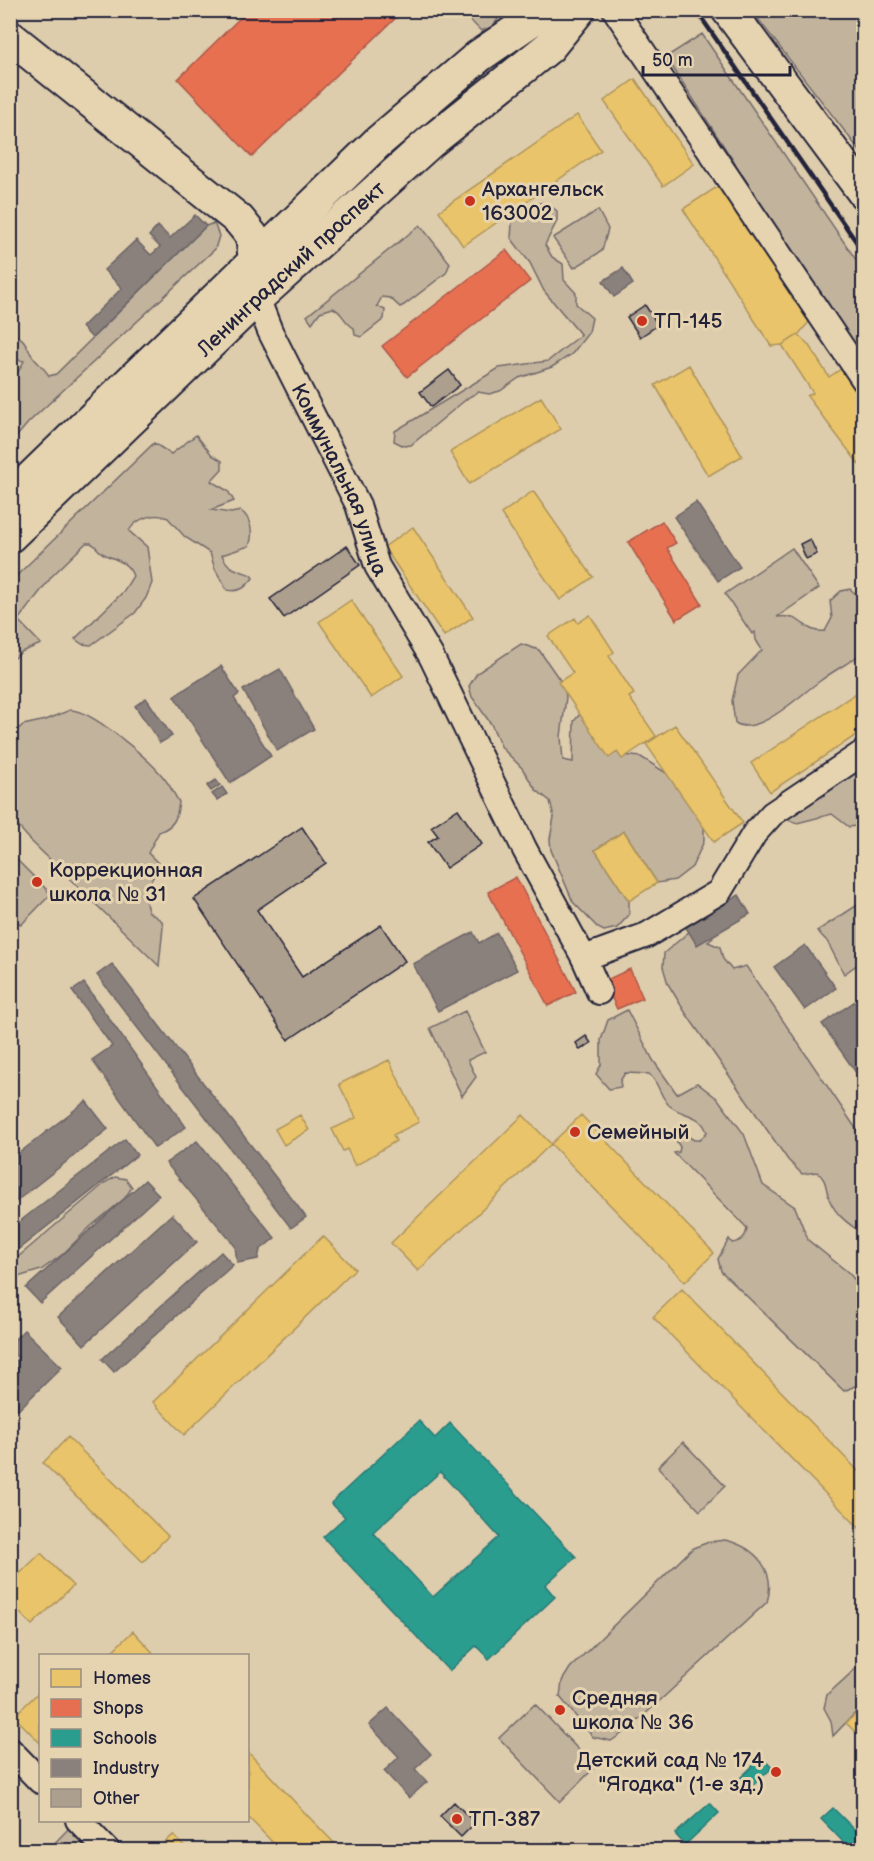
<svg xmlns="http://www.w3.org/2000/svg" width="874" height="1861" viewBox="0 0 874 1861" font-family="'Balsamiq Sans',sans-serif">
<rect width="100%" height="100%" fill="#decdac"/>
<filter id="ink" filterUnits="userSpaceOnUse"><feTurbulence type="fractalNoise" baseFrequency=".0167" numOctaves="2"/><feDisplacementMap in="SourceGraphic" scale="12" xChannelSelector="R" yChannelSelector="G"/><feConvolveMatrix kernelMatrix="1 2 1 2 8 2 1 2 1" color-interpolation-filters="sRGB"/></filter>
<g filter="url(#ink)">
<!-- green -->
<path fill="#c2b39c" stroke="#726a6c" stroke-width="1.5" d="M461,11H504L492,27L481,31Z
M752,11H863V155Z
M702,34L863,270V361L666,57Z
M533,203H547L557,211V221L545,245L552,257L563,264L564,280L576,293V304L592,318L589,332L572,354L552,367L519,378L500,391L489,394L478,392L469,397L411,445L404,446L394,441L395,431L499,368L548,361L581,335L544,291L530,263L511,238L512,223L521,211Z
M598,210L608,229L602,251L574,268L553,238Z
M214,223L219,236L215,249L29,422L11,443V385L24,361L11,358V336C26,335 26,348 33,357C38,364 45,368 49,376L56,374L206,226Z
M420,225L450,263L446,273L404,305L400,307L390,298L382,297L377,306L385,310L384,319L361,337L355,335L354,328C343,322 343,312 333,308L320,312L312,323L307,316Z
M196,435L212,455L222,461V469L211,481L228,491L234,501L211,510L231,513L241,511C251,518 254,535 249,546L222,555C229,571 238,569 251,575L253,578C246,587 240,593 227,590L215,569L210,553L185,537L168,518C155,512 136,518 129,531L147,547L152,583L146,598L135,613L91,645L82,644L75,639L123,592L133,576C127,560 114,560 102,553C98,550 95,545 91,543H86L53,575L18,620L41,644L21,652L15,658L11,657V581L154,443L171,454Z
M792,548L819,588L777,617C803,613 804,634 825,631L832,618L830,601L841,591L850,589L863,600V652C850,663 834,670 820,681C802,693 758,738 735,723L732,701L738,675L762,650L756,640L755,632L752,634L725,594Z
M521,644L539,650L564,686L566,697L561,737L563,760L573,762L574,721L581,713L585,715V722L590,724L609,748L622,755L641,757L671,776L704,824V841L692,867L675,880L657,883L624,831L595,850L629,901V915L617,928L604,931L598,928L573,902L551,850L550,839L554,817L550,801L536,790L522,768L502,748L491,724L472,697L469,686L477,673Z
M70,710C91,709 150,760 164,778C170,785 174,794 179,802C177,818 175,826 159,832L148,853L158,863L159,870C149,879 142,900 149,912L162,921L163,927L159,966L32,842L11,818V735L23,725L46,720Z
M863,758V825L849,827L832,814L797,823L786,819L784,814Z
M11,854L51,894L21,925L11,915Z
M859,904L863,910V949L858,950V964L844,974L827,941L817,931Z
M690,931L711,933L713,938L708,942L720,947L723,959L732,970L746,966L863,1139V1251L858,1242L856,1229C845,1221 836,1214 830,1201C825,1190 828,1180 817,1172L802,1174L788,1160L685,1012L668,984L663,967L664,953Z
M627,1010L653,1060L677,1094L697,1083L718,1099L744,1134L763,1185L795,1207L808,1240L849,1273L863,1290V1395L855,1386L844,1391L721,1271L718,1259L729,1239L732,1243C740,1242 746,1237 747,1228L674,1153L679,1152L680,1147L675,1139L676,1129L694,1140H700L707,1132C700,1113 684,1117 670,1106C660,1098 659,1082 649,1074L625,1073L620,1081L621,1087L609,1089L596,1074L601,1065V1040L608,1020Z
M465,1011L485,1052L468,1060L476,1077L462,1096L430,1028Z
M115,1177L126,1179L132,1187L125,1198L90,1227L63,1254L41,1270L11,1279V1263L106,1182Z
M683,1442L725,1486L700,1511L658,1467Z
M725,1540C755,1547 777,1570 767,1602L629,1729L611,1741L593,1737L560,1697L562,1681L570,1668L693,1548L709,1542Z
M863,1662V1705L833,1736L831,1721L824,1708L827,1695Z
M535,1704L595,1767L560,1802L499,1738Z
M70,1827L89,1845L88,1850H48Z"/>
<!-- homes -->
<path fill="#e9c46a" stroke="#ad935c" stroke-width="1.5" d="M635,79L694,164L663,186L604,101Z
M577,115L601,150L463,246L439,211Z
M720,185L809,322L798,335L782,345L771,346L683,209Z
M798,335L808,344L829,377L841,369L864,404V471L807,396L813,393L782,345Z
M689,365L742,456L708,476L655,385Z
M541,397L561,429L469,484L450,452Z
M533,491L593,577L560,600L501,514Z
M413,527L473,617L444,636L384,547Z
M351,600L403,676L371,698L319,622Z
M590,615L614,652L609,656L634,694L629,697L656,736L622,759L617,752L609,758L558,682L573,673L548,636L575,618L578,623Z
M864,688V730L770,792L751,763Z
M675,725L743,823L714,842L646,744Z
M624,831L657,883L629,901L595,850Z
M389,1060L419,1122L393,1135L396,1141L355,1166L347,1149L343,1151L332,1129L356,1118L339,1084Z
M300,1115L309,1130L284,1145L275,1129Z
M523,1115L551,1144L418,1271L391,1243Z
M581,1115L714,1253L685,1282L551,1144Z
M323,1236L355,1269L184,1435L153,1402Z
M682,1289L864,1477V1533L653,1317Z
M68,1437L168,1536L143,1562L43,1463Z
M41,1553L73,1586L32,1625L10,1603V1583Z
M133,1631L156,1656H107Z
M40,1691V1743L14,1716Z
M864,1706V1740L846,1723Z
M248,1752L306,1814L341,1850H280L248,1817Z
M173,1835L188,1850H157Z"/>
<!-- shops -->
<path fill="#e76f51" stroke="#ac584a" stroke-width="1.5" d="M248,10H404L252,157L178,79Z
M506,250L530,281L407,377L382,346Z
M662,521L676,543L667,548L702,604L676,620L628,542Z
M516,877L576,992L548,1006L488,892Z
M630,969L643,998L617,1009L604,981Z"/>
<!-- schools -->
<path fill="#2a9d8f" stroke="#287876" stroke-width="1.5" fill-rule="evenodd" d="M419,1421L435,1438L450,1423L576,1557L545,1585L555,1597L489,1659L476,1646L449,1671L323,1537L345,1517L331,1503ZM440,1472L499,1537L433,1597L373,1532Z
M762,1757L772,1768L749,1789L739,1779Z
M710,1803L719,1813L685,1845L675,1834Z
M833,1808L864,1839V1850H851L821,1819Z"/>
<!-- industry -->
<path fill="#8a817c" stroke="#6b6468" stroke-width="1.5" d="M195,215L206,226L92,338L82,327L122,288L104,270L136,240L151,255L160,247L149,236L158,226L170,238Z
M623,268L633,284L614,297L603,281Z
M696,502L740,567L718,581L674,517Z
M221,666L239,694L234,698L271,756L230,783L174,696Z
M280,669L314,729L277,751L243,690Z
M146,698L172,736L160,743L135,706Z
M216,780L220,785L211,791L207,786Z
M222,787L227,794L217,800L212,794Z
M739,895L750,914L697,945L685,926Z
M473,932L479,943L497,933L517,970L438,1011L413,964Z
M805,945L836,988L805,1010L774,967Z
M112,964L306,1217L291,1228L97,975Z
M84,983L186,1127L155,1148L92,1060L112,1046L72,991Z
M864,995V1084L822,1024Z
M86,1101L108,1129L10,1206V1160Z
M125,1139L137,1155L10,1256V1229Z
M197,1141L275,1238L260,1250L258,1259L237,1263L235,1246L166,1163Z
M145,1180L159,1195L40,1303L26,1288Z
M172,1214L197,1242L84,1345L58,1317Z
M221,1252L233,1265L114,1372L102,1359Z
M24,1330L62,1367L10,1418V1366L18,1358L10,1351V1344Z
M388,1708L431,1754L415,1769L427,1782L409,1798L384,1771L399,1757L369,1725Z"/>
<!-- building -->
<path fill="#ad9f8e" stroke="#22223b" stroke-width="1.5" d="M645,305L658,325L640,337L627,317Z
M449,370L460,385L431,407L420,392Z
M810,539L817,554L806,559L800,544Z
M347,546L360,565L284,618L270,599Z
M458,809L482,844L446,868L428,842L438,836L431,827Z
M302,827L326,863L257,910L302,977L381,925L405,961L288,1040L194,899Z
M586,1036L591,1043L580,1050L576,1043Z
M454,1802L475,1823L461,1837L440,1816Z"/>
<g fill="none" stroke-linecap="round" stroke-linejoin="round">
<defs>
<g id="minor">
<path d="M615,10L864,380"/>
<path id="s1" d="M257,298L270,331L358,505L377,566L431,656L525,850L584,958L599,992"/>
<path d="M584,958L647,935L719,892L754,834L772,814L864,752"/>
<path d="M10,1750L40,1781"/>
<path d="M78,1820L107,1850"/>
</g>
<g id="major">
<path d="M728,10L864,193"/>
<path d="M10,37L239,220L252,236L257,276"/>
<path d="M10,498L377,143L479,56L546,10"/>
<path id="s2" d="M10,536L257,298L429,143L549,47L579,10"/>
</g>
</defs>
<!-- minor casing -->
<use href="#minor" stroke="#22223b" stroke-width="28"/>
<!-- major casing -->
<use href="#major" stroke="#22223b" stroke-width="36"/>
<!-- minor -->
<use href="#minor" stroke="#e6d4b1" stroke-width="24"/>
<!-- major -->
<use href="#major" stroke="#e6d4b1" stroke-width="32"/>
<!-- rail -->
<path stroke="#22223b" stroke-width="4.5" d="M696,10L864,253"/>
</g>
</g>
<!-- markers -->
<g fill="#c8321e" stroke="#e6d4b1" stroke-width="2">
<circle cx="470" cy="201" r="6"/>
<circle cx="642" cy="321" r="6"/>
<circle cx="37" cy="882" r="6"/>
<circle cx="575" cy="1132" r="6"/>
<circle cx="560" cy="1710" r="6"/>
<circle cx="776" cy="1772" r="6"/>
<circle cx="457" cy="1819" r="6"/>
</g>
<g text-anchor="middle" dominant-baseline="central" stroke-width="6" stroke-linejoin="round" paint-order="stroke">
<!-- poi labels -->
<g font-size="21" fill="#22223b" stroke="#e6d4b1" text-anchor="start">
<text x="482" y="189">Архангельск<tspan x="482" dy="24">163002</tspan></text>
<text x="654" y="321">ТП-145</text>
<text x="49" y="870">Коррекционная<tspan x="49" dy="24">школа № 31</tspan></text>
<text x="587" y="1132">Семейный</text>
<text x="572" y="1698">Средняя<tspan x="572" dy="24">школа № 36</tspan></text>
<text x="764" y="1760" text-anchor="end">Детский сад № 174<tspan x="764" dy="24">"Ягодка" (1-е зд.)</tspan></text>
<text x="469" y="1819">ТП-387</text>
</g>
<!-- street labels -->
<g font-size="21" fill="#22223b" stroke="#e6d4b1">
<text stroke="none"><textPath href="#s2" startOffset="388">Ленинградский проспект</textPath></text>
<text stroke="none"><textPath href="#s1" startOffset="200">Коммунальная улица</textPath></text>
</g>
</g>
<!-- margin -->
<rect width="874" height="1861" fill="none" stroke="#e6d4b1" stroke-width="36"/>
<rect x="18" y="18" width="838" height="1825" fill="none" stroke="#22223b" stroke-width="2" filter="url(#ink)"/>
<!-- legend -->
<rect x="39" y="1654" width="210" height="168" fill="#e6d4b1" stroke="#988d82" stroke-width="1.5"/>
<rect x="51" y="1669" width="30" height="18" fill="#e9c46a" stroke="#988d82" stroke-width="1.5"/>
<text x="93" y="1684" font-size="18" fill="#22223b">Homes</text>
<rect x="51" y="1699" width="30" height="18" fill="#e76f51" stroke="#988d82" stroke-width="1.5"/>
<text x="93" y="1714" font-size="18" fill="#22223b">Shops</text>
<rect x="51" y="1729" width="30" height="18" fill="#2a9d8f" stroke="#988d82" stroke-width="1.5"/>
<text x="93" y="1744" font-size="18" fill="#22223b">Schools</text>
<rect x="51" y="1759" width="30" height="18" fill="#8a817c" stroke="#988d82" stroke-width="1.5"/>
<text x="93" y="1774" font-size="18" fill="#22223b">Industry</text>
<rect x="51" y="1789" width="30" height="18" fill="#ad9f8e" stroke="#988d82" stroke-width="1.5"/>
<text x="93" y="1804" font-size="18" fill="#22223b">Other</text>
<!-- scale -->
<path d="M643 66v9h147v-9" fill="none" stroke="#22223b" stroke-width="3"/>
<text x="652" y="66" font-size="18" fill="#22223b" stroke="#e6d4b1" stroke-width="4.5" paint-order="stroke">50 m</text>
</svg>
